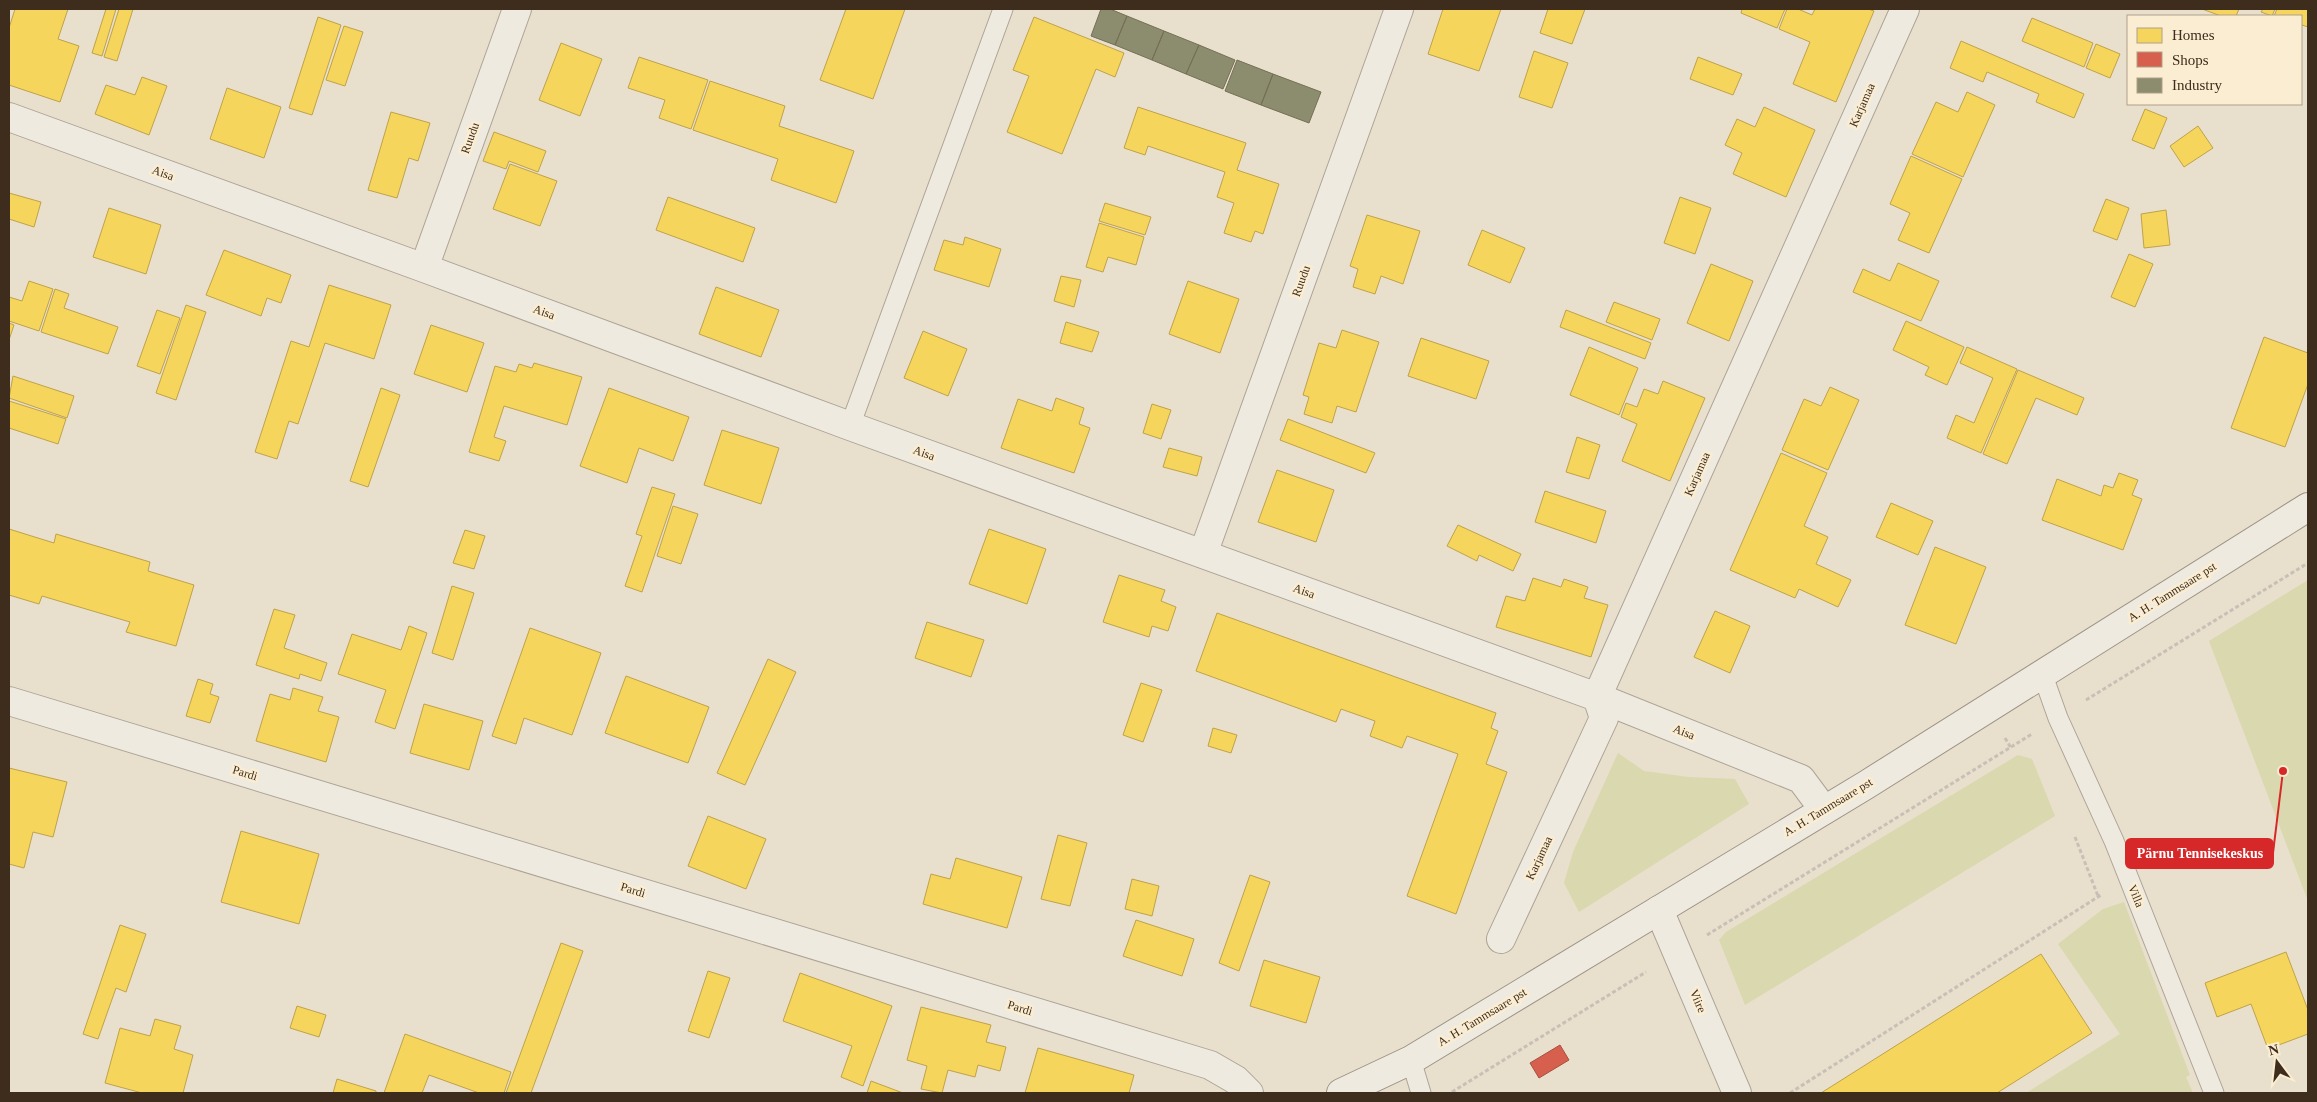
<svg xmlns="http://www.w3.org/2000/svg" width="2317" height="1102" viewBox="0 0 2317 1102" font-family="'Times New Roman',serif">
<rect width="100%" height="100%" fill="#e8dfcd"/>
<!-- green -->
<path fill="#dad8ae" d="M2308,580V901L2209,641Z
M1618,753L1644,771L1688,777L1735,779L1749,804L1579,912L1564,883L1573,852Z
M2018,755L2032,759L2055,816L1745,1005L1719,940L1726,932Z
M2124,902L2190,1075L2186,1077L2193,1093H2026L2120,1034L2058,944L2103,909Z"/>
<!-- homes -->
<path fill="#f6d55c" stroke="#bfa249" d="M15,9H68L58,39L79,46L60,102L9,85V28Z
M106,9H116L102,56L92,53Z
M119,9H133L117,61L104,57Z
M846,9H905L873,99L820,80Z
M1443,9H1501L1479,71L1428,54Z
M1548,9H1585L1572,44L1540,33Z
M1742,9H1785L1777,28L1741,13Z
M1787,9H1798L1812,15L1815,9H1868L1874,11L1836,102L1793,84L1810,42L1779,29Z
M2202,9H2239L2236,16H2221Z
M2263,9H2275L2272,16L2261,12Z
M2277,9H2308V27L2302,25L2301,28V16H2274Z
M318,17L341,25L312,115L289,108Z
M1034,17L1124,53L1115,77L1096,69L1062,154L1007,132L1029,76L1013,70Z
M2032,18L2093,43L2084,67L2022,41Z
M344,26L363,32L345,86L326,80Z
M1961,41L2084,94L2074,118L2036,102L2039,94L1987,72L1983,82L1950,68Z
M561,43L602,59L580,116L539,100Z
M2096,44L2120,54L2110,78L2086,68Z
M1534,51L1568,63L1552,108L1519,97Z
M639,57L708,80L691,129L659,118L665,100L628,88Z
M1698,57L1742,74L1733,95L1690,79Z
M142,77L167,86L149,135L95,114L106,85L135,95Z
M710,81L785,106L779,126L854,151L836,203L771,180L778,159L693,130Z
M227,88L281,107L264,158L210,139Z
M1967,92L1995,105L1963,177L1912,154L1936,102L1958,112Z
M1138,107L1246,143L1237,170L1279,184L1263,234L1255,231L1251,242L1224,233L1234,203L1217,197L1225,172L1148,146L1145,155L1124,148Z
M1764,107L1815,130L1786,197L1733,174L1742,153L1725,145L1737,119L1755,127Z
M2145,109L2167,118L2154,149L2132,140Z
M391,112L430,123L418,161L409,158L397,198L368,190Z
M2198,126L2213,148L2184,167L2170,146Z
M494,132L546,151L538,172L509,161L506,169L483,161Z
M1911,156L1962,179L1929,253L1898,240L1910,213L1890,204Z
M510,164L557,181L540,226L493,209Z
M9,193L41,202L34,227L9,219Z
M668,197L755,228L743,262L656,230Z
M1680,197L1711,208L1695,254L1664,243Z
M2106,199L2129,208L2117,240L2093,231Z
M1105,203L1151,217L1145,235L1099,221Z
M109,208L161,225L146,274L93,257Z
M2166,210L2170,245L2144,248L2141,214Z
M1367,215L1420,231L1403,284L1381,276L1375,294L1353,287L1358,269L1350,266Z
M1099,223L1144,237L1136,265L1108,257L1103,272L1086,267Z
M1482,230L1525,248L1510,283L1468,265Z
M965,237L1001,249L989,287L934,270L944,240L963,245Z
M224,250L291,275L281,303L267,298L261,316L206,295Z
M2129,254L2153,264L2135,307L2111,297Z
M1898,263L1939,281L1921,321L1853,292L1863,269L1890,281Z
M1711,264L1753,281L1729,341L1687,323Z
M1061,276L1081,280L1074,307L1054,301Z
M29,281L53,289L39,331L9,321V297L22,301Z
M1188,281L1239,299L1220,353L1169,334Z
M329,285L391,305L374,359L325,343L298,424L289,421L277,459L255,452L291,341L309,347Z
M716,287L779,310L761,357L699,334Z
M55,289L69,294L64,308L118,327L108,354L41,332Z
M1614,302L1660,319L1652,340L1606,322Z
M186,305L206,312L176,400L156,393Z
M157,310L180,318L160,374L137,366Z
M1566,310L1651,343L1645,359L1560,327Z
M1906,321L1964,347L1947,385L1925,375L1929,367L1893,350Z
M1066,322L1099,332L1092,352L1060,343Z
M9,323L14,325L9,340Z
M431,325L484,343L467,392L414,374Z
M1342,330L1379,342L1356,412L1337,406L1332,423L1304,414L1309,397L1303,395L1319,343L1336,348Z
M923,331L967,349L948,396L904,378Z
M2264,337L2308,353V384L2285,447L2231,428Z
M1421,338L1489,361L1476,399L1408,376Z
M1589,347L1638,368L1619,415L1570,395Z
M1967,347L2017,369L1981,453L1947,438L1956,415L1974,423L1993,378L1960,363Z
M534,363L582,377L567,425L504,406L494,437L506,441L499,461L469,452L495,366L516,372L519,364L532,368Z
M2018,370L2084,398L2077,415L2036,398L2007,464L1983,454Z
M13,376L74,396L67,418L9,398Z
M1663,381L1705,398L1670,481L1622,461L1637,424L1621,417L1626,403L1637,407L1644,389L1658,394Z
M1830,387L1859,400L1828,470L1782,450L1804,399L1821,406Z
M381,388L400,395L368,487L350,481Z
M609,388L689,417L673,461L639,448L627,483L580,466Z
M1056,398L1084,408L1079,424L1090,428L1074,473L1001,448L1018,399L1052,411Z
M9,401L66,419L58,444L9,428Z
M1152,404L1171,410L1161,439L1143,433Z
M1288,419L1375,453L1366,473L1280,440Z
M722,430L779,448L761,504L704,485Z
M1577,437L1600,445L1589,479L1566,472Z
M1169,448L1202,457L1197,476L1163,467Z
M1781,453L1827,473L1804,526L1828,537L1816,564L1851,580L1838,607L1799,589L1795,598L1730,570Z
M1277,470L1334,490L1316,542L1258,522Z
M2119,473L2138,480L2132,495L2142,499L2123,550L2042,520L2057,479L2101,496L2104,485L2113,488Z
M652,487L675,494L642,592L625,586L642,536L636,534Z
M1545,491L1606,511L1596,543L1535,522Z
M1891,503L1933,521L1918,555L1876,537Z
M673,506L698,514L681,564L657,556Z
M1458,525L1521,554L1513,571L1479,555L1477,561L1447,546Z
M9,529L54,543L56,534L150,562L148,571L194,585L176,646L126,632L130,622L42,596L39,604L9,595Z
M989,529L1046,549L1027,604L969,584Z
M465,530L485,536L474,569L453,563Z
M1935,547L1986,567L1956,644L1905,625Z
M1119,575L1165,590L1161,601L1176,607L1168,631L1152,626L1149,637L1103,622Z
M1533,578L1561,587L1564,579L1588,587L1584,598L1608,605L1591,657L1496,627L1506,596L1525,601Z
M452,586L474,593L453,660L432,653Z
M274,609L295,615L284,648L327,663L321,681L300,674L299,679L256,665Z
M1715,611L1750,626L1730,673L1694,657Z
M1217,613L1496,713L1491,728L1498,731L1486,764L1507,772L1456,914L1407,896L1458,754L1407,736L1402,748L1370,736L1375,721L1341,709L1336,722L1196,671Z
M927,622L984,640L971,677L915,658Z
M409,626L427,633L395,729L375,722L386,690L338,674L352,634L401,650Z
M530,628L601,653L572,735L524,718L516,744L492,736Z
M768,659L796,672L745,785L717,773Z
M626,676L709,707L688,763L605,733Z
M198,679L213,684L210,694L219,697L210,723L186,716Z
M1141,683L1162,690L1143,742L1123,735Z
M293,688L323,697L318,711L339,717L326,762L256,741L270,694L290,700Z
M424,704L483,721L469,770L410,753Z
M1213,728L1237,735L1231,753L1208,746Z
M9,768L67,782L53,837L33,832L24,868L9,864Z
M708,816L766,839L746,889L688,866Z
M241,831L319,854L299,924L221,902Z
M1058,835L1087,843L1070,906L1041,899Z
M956,858L1022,877L1007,928L923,904L931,874L950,879Z
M1250,875L1270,882L1239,971L1219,963Z
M1132,879L1159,886L1152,916L1125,909Z
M1136,920L1194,939L1182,976L1123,956Z
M120,925L146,934L126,992L116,988L98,1039L83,1034Z
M561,943L583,951L531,1093H506Z
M2286,952L2308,1010V1034L2268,1049L2251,1004L2217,1017L2205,983Z
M2041,954L2092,1033L1997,1093H1821Z
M1264,960L1320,977L1306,1023L1250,1006Z
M708,971L730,978L709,1038L688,1031Z
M800,973L892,1006L863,1086L841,1077L852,1046L783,1021Z
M297,1006L326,1015L319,1037L290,1028Z
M921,1007L991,1025L986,1042L1006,1047L1000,1071L978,1065L975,1077L948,1070L942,1093L921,1089L927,1066L907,1060Z
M155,1019L181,1026L174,1049L193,1055L183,1093H142L105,1083L120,1028L150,1036Z
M405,1034L511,1072L504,1093H479L429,1075L422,1093H384Z
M1038,1048L1134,1075L1129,1093H1025Z
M337,1079L376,1091V1093H333Z
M871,1081L903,1093H867Z"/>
<!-- shops -->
<path fill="#d6604d" stroke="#a8503e" d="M1560,1045L1569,1060L1539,1078L1530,1063Z"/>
<!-- industry -->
<path fill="#8c8c6e" stroke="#756f55" d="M1101,9H1110L1127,16L1115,45L1091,36Z
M1127,16L1164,31L1152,60L1115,45Z
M1164,31L1199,45L1186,74L1152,60Z
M1199,45L1235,60L1223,89L1186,74Z
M1237,60L1273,74L1261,105L1225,91Z
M1273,74L1321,92L1309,123L1261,105Z"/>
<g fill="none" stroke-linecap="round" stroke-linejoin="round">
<defs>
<path id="lane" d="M850,426L1003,9
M2042,673L2058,718L2114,841L2214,1093
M1411,1060L1421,1093"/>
<path id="street" d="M9,117L424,268L850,426L1597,697L1801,779L1824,810
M424,268L517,9
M1203,554L1399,9
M9,701L1210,1065L1236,1080L1249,1093
M1659,910L1737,1093
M1501,939L1604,718L1597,697L1905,9"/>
<path id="secondary" d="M1341,1093L1411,1060L1659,910L1866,785L2308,507"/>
</defs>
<!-- lane casing -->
<use href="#lane" stroke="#ada496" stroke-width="21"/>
<!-- street casing -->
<use href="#street" stroke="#ada496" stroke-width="30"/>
<!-- secondary casing -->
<use href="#secondary" stroke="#9d9386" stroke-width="30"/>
<!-- path -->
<path stroke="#c8c0b6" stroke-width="3" stroke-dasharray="4 2.5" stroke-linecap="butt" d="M2086,700L2308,563
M2005,738L2011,748
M2075,837L2098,896
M1707,935L2032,734
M1452,1092L1646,972
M1790,1093L2101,895"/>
<!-- lane -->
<use href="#lane" stroke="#efeae0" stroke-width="19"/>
<!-- street -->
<use href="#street" stroke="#efeae0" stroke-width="28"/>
<!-- secondary -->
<use href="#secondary" stroke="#efeae0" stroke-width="28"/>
</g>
<g text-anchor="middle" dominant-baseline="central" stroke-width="5" stroke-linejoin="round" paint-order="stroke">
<!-- street labels -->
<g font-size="12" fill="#3e2c1c" stroke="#faedd2">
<text transform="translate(1862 105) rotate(-66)">Karjamaa</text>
<text transform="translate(470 138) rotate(-70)">Ruudu</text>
<text transform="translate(163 173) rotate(20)">Aisa</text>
<text transform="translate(1301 281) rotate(-70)">Ruudu</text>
<text transform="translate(544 312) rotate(20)">Aisa</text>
<text transform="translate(924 453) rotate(20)">Aisa</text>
<text transform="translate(1697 474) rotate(-66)">Karjamaa</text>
<text transform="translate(1304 591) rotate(20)">Aisa</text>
<text transform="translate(2172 592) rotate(-32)">A. H. Tammsaare pst</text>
<text transform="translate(1684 732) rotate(22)">Aisa</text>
<text transform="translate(245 773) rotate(17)">Pardi</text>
<text transform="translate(1828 807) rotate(-31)">A. H. Tammsaare pst</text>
<text transform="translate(1539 858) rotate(-65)">Karjamaa</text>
<text transform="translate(633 890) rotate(17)">Pardi</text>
<text transform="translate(2136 896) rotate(68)">Villa</text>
<text transform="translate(1698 1001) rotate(67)">Viire</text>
<text transform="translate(1020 1008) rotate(17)">Pardi</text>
<text transform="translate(1482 1017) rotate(-31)">A. H. Tammsaare pst</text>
</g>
</g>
<!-- callouts -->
<path fill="none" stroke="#d62828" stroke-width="2" d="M2283 771L2273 853"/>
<circle fill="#d62828" stroke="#faedd2" stroke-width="2" cx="2283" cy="771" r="5"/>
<rect fill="#d62828" stroke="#d62828" stroke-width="2" x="2126" y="839" width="147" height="29" rx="5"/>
<g font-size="14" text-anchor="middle" font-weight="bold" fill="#fff">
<text x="2200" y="858">Pärnu Tennisekeskus</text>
</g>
<!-- border -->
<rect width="2317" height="1102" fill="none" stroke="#3e2c1c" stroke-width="20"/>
<!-- legend -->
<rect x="2127" y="15" width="175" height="90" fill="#faedd2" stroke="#afa089"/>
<rect x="2137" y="28" width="25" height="15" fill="#f6d55c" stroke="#afa089"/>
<text x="2172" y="40" font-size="15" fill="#3e2c1c">Homes</text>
<rect x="2137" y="52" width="25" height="15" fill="#d6604d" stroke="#afa089"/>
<text x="2172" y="65" font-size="15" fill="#3e2c1c">Shops</text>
<rect x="2137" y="78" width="25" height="15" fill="#8c8c6e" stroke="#afa089"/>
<text x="2172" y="90" font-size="15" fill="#3e2c1c">Industry</text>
<!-- north arrow -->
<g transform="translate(2277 1062) rotate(345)" stroke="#faedd2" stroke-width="4" paint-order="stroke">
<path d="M0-4L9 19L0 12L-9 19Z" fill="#3e2c1c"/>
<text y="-8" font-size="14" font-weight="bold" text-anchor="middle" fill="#3e2c1c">N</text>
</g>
</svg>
